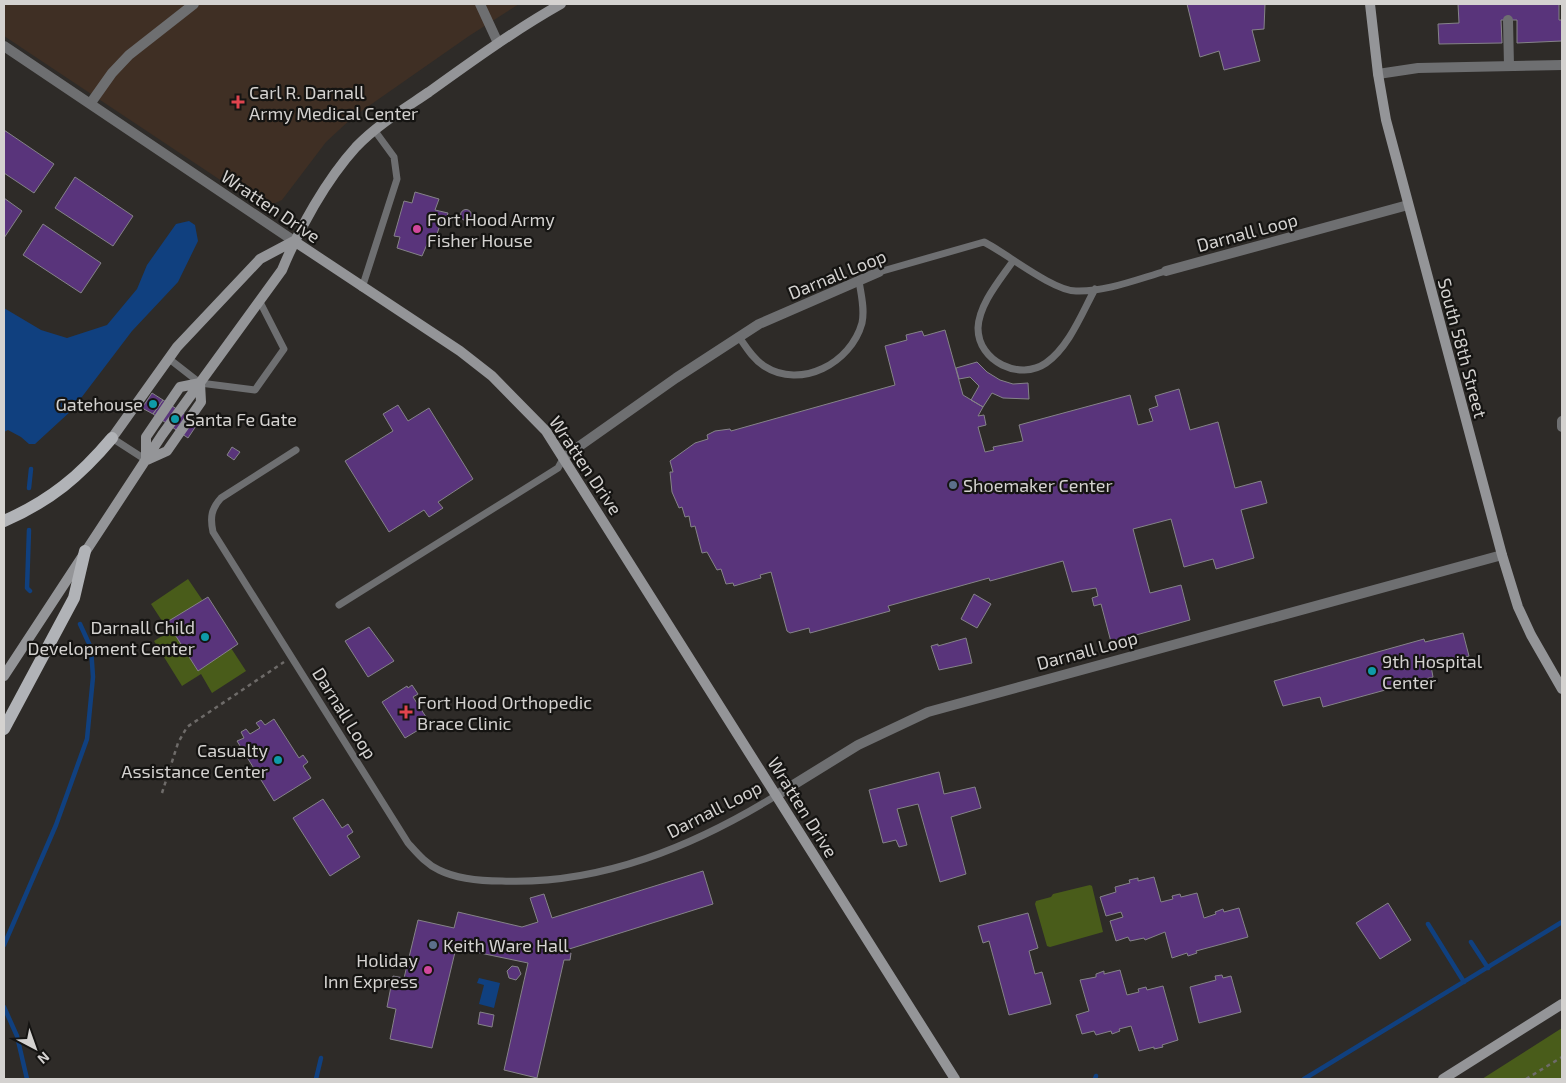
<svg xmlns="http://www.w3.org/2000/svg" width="1566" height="1083" viewBox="0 0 1566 1083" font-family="'Exo 2',sans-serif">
<rect width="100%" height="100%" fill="#2e2b28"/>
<!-- medical -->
<path fill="#3f2f24" d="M4,4H519L469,36L353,117L326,142L282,200L266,207L258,205L4,36Z"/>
<!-- green -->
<path fill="#495c1a" d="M188,579L203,601L164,624L151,604Z
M172,630L198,671L231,648L246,671L212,693L201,674L182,686L154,641Z
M1090,885L1092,886L1103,932L1050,947L1047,946L1035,904L1036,901L1051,897L1053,894Z
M1562,1028V1079H1482Z"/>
<!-- water -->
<path fill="#10407f" d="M189,221L195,225L198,241L178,282L132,331L72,410L35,444H29L21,437L8,430L4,432V308L41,330L67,338L107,325L137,289L147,265L176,224Z
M479,978L500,983L494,1008L479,1004L484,985L477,983Z"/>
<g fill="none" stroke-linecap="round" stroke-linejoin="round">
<!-- stream -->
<path stroke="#10407f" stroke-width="4.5" d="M29,488L31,469
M29,530L27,588L30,591
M1428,924L1464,982
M1471,942L1488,968
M4,945L56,825L87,739L93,677L91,648L80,624
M4,1007L17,1036L27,1079
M316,1079L321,1058
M1095,1079L1096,1076
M1304,1079L1562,922"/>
</g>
<!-- building -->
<path fill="#59347b" stroke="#858388" d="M1187,4H1265L1264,29L1252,30L1260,61L1224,70L1219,51L1200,57Z
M1458,4H1559V20H1562V41L1517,43V20H1501L1502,43L1439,44L1438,24L1459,23Z
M4,130L54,164L34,193L4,173Z
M75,177L133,216L113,246L55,208Z
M415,192L439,199L435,210L448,213L445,223L441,222L436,237L431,235L422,256L397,248L400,237L394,236L404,201L412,203Z
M4,198L22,211L4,238Z
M460.5 215a5.5 5.5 0 1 1 11 0a5.5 5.5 0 1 1-11 0Z
M43,224L101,263L81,293L23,255Z
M945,330L963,395L983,407L978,416L984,415L986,425L978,427L985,452L994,450L993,447L1023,441L1019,425L1130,395L1138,425L1153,421L1149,409L1158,406L1155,396L1179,389L1190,430L1218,422L1235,488L1261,481L1267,503L1241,510L1254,558L1216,569L1213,559L1184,567L1171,519L1133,529L1150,593L1181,585L1190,620L1111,642L1101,604L1094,606L1092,598L1098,596L1096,588L1072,592L1063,561L990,581L989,578L888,606L890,611L810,633L809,628L790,633L787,631L771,572L760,575L761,578L734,586L733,583L726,584L721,569L717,570L707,552L702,553L695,526L691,527L689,516L685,517L682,507L679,508L672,492L670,472H673L670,461L695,443L708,439L707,435L715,431L730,429L731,431L895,385L885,346L907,340L906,335L922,331L924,336Z
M977,362L987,372L1000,380L1013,384L1028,383L1029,399L1003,398L992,393L983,407L971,400L979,386L970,377L959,379L956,368Z
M152,393L163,400L153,414L142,408Z
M163,400L198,423L188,438L153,414Z
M398,405L408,421L429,408L473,479L438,502L443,508L429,517L424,510L389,532L345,461L393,431L383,414Z
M232,447L240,452L234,460L227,455Z
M974,594L991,604L977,628L961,619Z
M208,597L238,644L198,671L167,622Z
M369,627L394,661L368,677L345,641Z
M1463,633L1469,656L1431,666L1433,677L1323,707L1320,697L1283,706L1274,681L1424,639L1425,642Z
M966,638L972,663L939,670L931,646L938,644V646Z
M412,685L418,694L413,697L430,723L405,738L382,702L407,686L408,688Z
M274,719L299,758L303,755L308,762L303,766L311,778L274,801L237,741L244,738L241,732L246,729L250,734L260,728L256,723L261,720L265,725Z
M939,772L944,794L975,787L981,808L951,817L966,874L940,882L918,804L897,809L907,845L899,847L896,840L883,843L869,790Z
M323,799L342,828L348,824L353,832L347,836L360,857L330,876L293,818Z
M703,871L713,904L566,950V952L571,953L570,960H564L537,1078L504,1070L528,963L456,948L432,1048L390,1039L396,1009L387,1007L393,976L404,978L418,920L454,928L458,912L522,927L538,922L530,898L544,894L552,918Z
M1154,877L1161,902L1173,899L1172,896L1180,894L1181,897L1197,893L1204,918L1216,914L1215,912L1223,909L1224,912L1239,908L1248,937L1196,951L1197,953L1188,956L1187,953L1172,958L1165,932L1145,940L1144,938L1130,941L1128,937L1116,941L1110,921L1123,917L1121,912L1106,916L1100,897L1116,892L1115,887L1130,883L1129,880L1138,878V881Z
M1388,903L1411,940L1380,959L1356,923Z
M1028,913L1038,948L1029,951L1035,974L1042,972L1051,1004L1009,1015L989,941L983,943L978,926Z
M512,966L518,967L521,974L516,980L509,978L507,971Z
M1120,970L1127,995L1139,992L1138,989L1146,987L1147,990L1163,986L1178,1040L1162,1045L1163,1047L1154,1049V1047L1139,1051L1131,1026L1119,1029L1120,1031L1112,1034L1111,1031L1096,1035L1094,1031L1082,1034L1076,1015L1089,1011L1080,980L1096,977V974L1104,971V974Z
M1222,975L1223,978L1231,976L1241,1012L1199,1023L1190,987L1216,980L1215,976Z
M480,1012L494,1015L492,1027L478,1024Z"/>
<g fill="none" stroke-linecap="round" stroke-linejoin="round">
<!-- path -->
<path stroke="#6e6b69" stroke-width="2.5" stroke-dasharray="4 4" stroke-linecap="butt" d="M162,793L178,743L187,727L284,662
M1526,1079L1562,1057"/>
<!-- lane -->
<path stroke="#6e6f71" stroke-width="7" d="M1013,261C1000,280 979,304 978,328C978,362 1020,381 1046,363C1069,347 1082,313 1095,289
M879,272L984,242C1006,253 1053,291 1076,291C1106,292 1138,279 1166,271
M362,288L397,179L394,157L375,131
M739,337C746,347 753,359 764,366C801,390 851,363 862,323C865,309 861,294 859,281
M168,358L200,383L255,390L284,349L260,302
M112,438L146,460
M296,450L221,498C211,509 210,518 213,532L408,843C417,853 426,864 439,870C457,879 482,881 502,881C601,885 694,846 777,795
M339,605L558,468L564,457"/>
<!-- street -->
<path stroke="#6e6f71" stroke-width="10" d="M480,4L498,43
M1508,20L1509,66
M4,46L294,241
M1378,74L1418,68L1562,65
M90,104L112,73L129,55L194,4
M1166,271L1408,205
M1562,421V427
M564,457L676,378L759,324L879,272
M777,795L858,745L928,712L1502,555"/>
<!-- secondary -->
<path stroke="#949598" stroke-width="10" d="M1370,4L1378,74L1386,120L1502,555L1518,607L1531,635L1562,689
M294,241L460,351L492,376L546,431L955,1079
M112,438L177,347L260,259L294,241
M146,459V437L180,387L200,383
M147,460L167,451L201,402L200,383
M4,676L162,435L282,270C299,229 326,180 356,147C377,125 404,109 429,92C472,61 515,30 561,4
M1443,1079L1562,1004"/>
<!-- primary -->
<path stroke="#b1b3b7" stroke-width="12" d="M4,521C50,501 80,476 112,438
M4,729L74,598L85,551"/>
</g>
<!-- markers -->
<g fill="#e0444e" stroke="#151412" stroke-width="2">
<path d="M235.5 94.5h5v5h5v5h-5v5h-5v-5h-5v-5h5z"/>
<path d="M403.5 704.5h5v5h5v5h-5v5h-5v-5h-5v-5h5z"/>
</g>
<g fill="#d1479c" stroke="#151412" stroke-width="2">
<circle cx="417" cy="229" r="5"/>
<circle cx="428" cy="970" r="5"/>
</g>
<g fill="#0f9aa8" stroke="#151412" stroke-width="2">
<circle cx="153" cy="404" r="5"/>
<circle cx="175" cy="419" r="5"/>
<circle cx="205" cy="637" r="5"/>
<circle cx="1372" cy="671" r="5"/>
<circle cx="278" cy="760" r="5"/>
</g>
<g fill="#5c6f8a" stroke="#151412" stroke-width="2">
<circle cx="953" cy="485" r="5"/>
<circle cx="433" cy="945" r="5"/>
</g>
<g text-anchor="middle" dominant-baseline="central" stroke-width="4.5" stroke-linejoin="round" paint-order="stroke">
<!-- poi labels -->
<g font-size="18" fill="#d4d2d0" stroke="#151412" text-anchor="start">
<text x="249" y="92">Carl R. Darnall<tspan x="249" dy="21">Army Medical Center</tspan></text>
<text x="427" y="219">Fort Hood Army<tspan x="427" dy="21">Fisher House</tspan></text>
<text x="143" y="404" text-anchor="end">Gatehouse</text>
<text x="185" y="419">Santa Fe Gate</text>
<text x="963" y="485">Shoemaker Center</text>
<text x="195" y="627" text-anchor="end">Darnall Child<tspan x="195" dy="21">Development Center</tspan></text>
<text x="1382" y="661">9th Hospital<tspan x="1382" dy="21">Center</tspan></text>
<text x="417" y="702">Fort Hood Orthopedic<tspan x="417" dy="21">Brace Clinic</tspan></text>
<text x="268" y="750" text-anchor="end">Casualty<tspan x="268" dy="21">Assistance Center</tspan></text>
<text x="443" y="945">Keith Ware Hall</text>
<text x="418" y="960" text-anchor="end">Holiday<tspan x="418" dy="21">Inn Express</tspan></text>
</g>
<!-- street labels -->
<g font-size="18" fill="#d4d2d0" stroke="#151412">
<text transform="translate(271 206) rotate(34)">Wratten Drive</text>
<text transform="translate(1247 232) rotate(-15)">Darnall Loop</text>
<text transform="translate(837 274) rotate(-22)">Darnall Loop</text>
<text transform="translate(1463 348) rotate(75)">South 58th Street</text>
<text transform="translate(586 465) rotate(56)">Wratten Drive</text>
<text transform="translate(1087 650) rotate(-15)">Darnall Loop</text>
<text transform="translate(345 713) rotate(58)">Darnall Loop</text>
<text transform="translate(803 807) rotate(58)">Wratten Drive</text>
<text transform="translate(714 809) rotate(-27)">Darnall Loop</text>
</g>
</g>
<!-- border -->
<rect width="1566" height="1083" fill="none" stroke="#d4d2d0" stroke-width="10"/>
<!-- north arrow -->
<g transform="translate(35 1048) rotate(139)" stroke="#151412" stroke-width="4" paint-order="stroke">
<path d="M0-4L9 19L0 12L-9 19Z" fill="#d4d2d0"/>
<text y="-8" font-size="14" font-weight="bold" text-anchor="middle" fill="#d4d2d0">N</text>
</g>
</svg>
